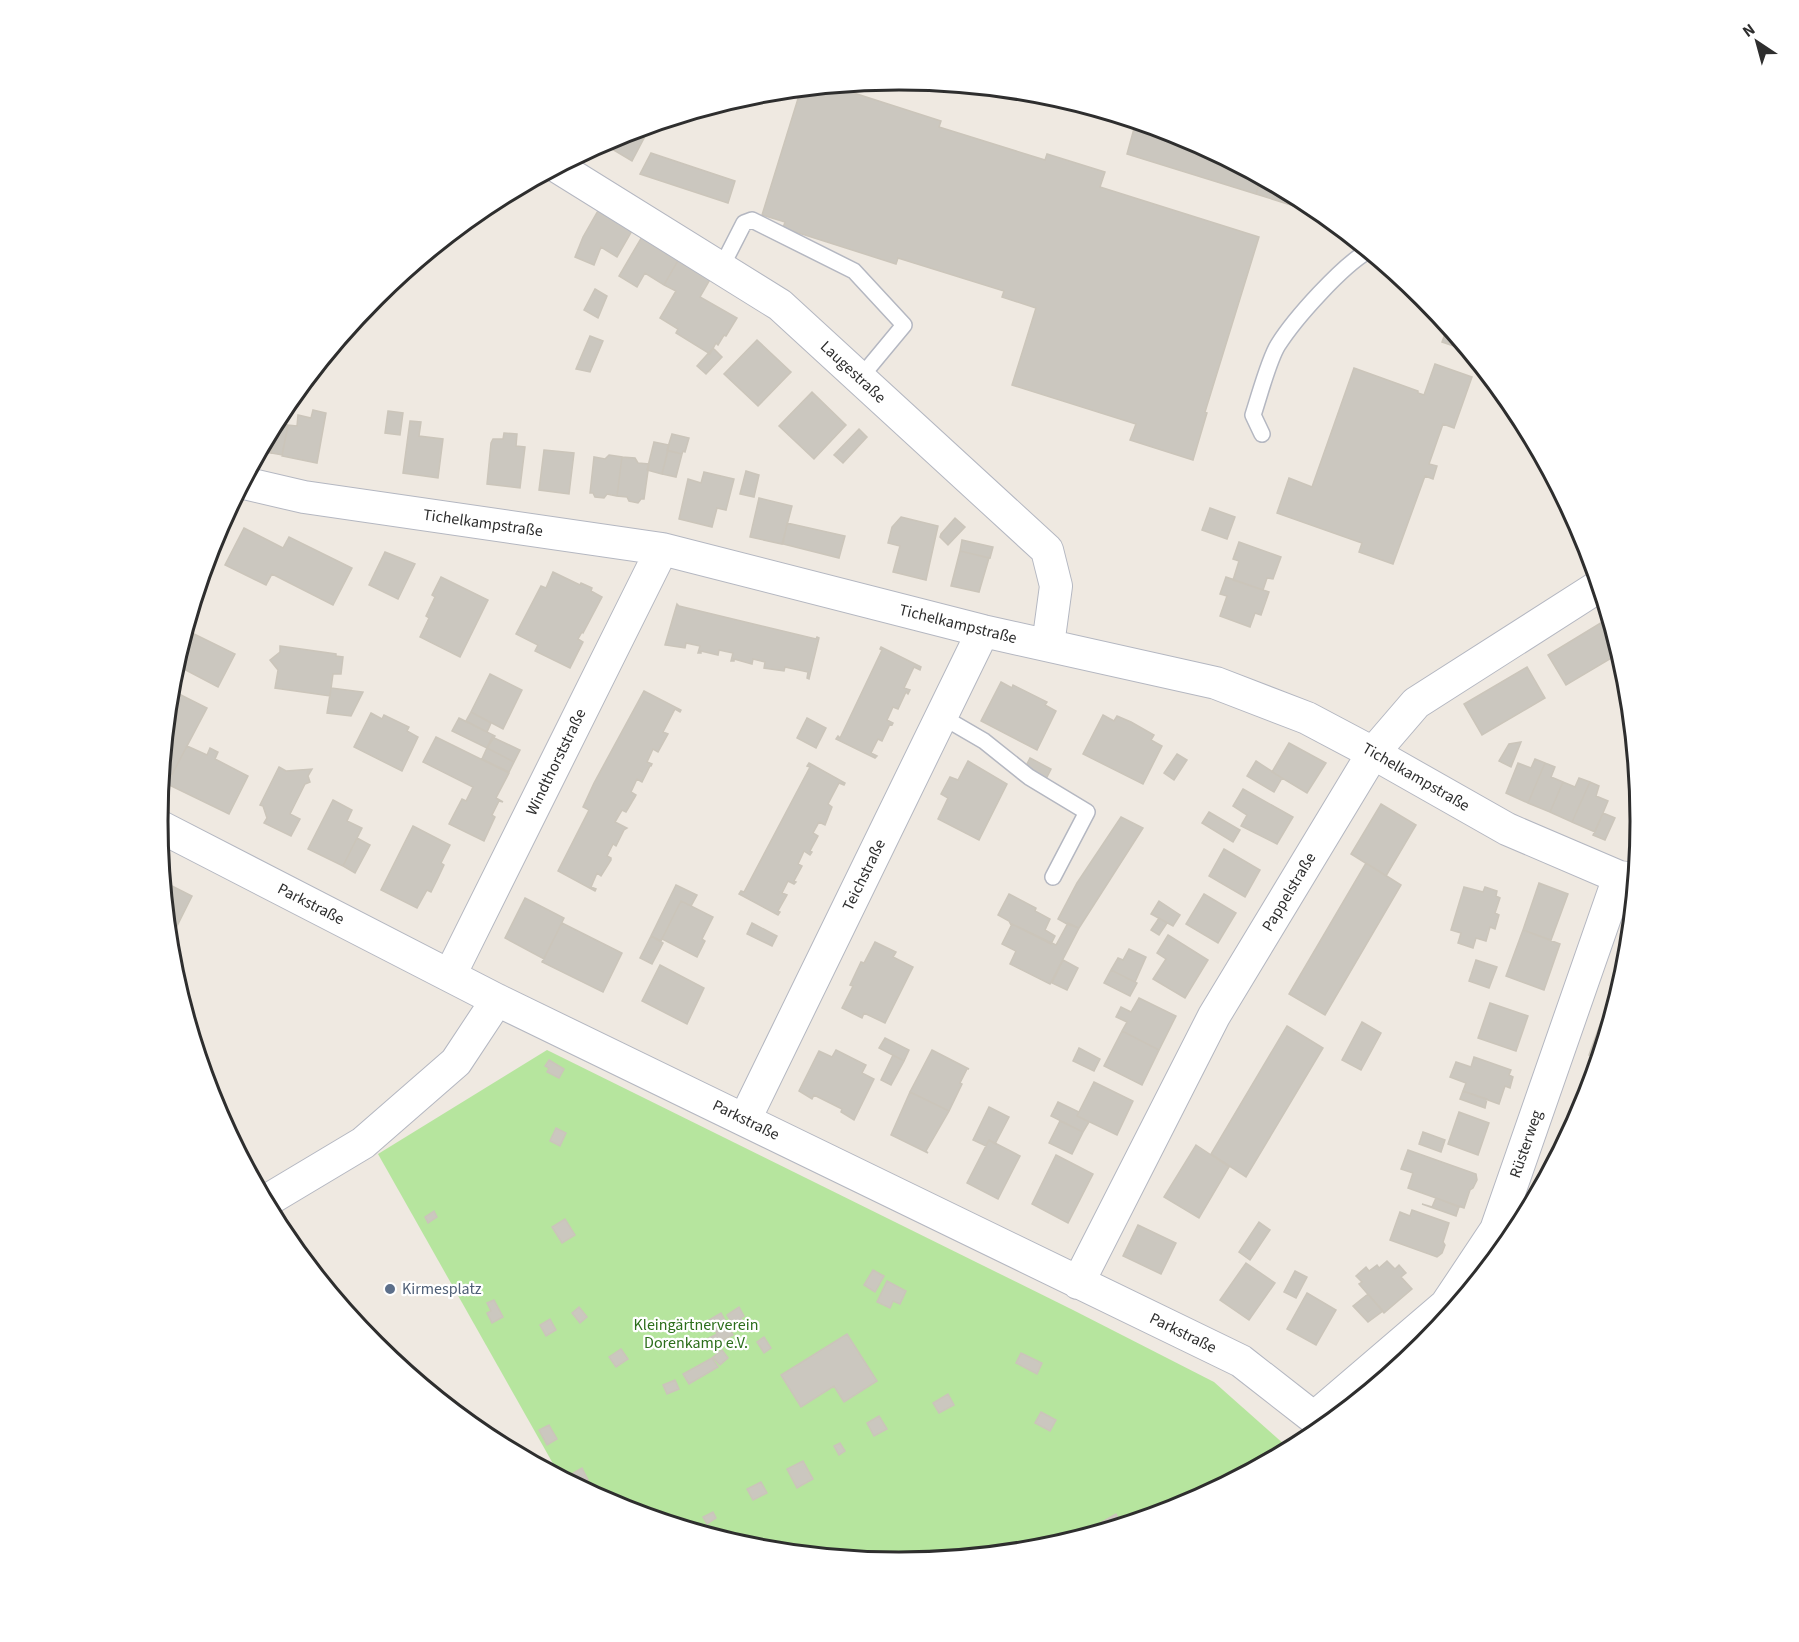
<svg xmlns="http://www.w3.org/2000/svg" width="1799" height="1642" viewBox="0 0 1799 1642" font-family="'Source Sans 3',sans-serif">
<rect width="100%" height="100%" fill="#efe9e1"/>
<!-- green -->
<path fill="#b6e59e" d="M547,1050L1073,1310L1214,1382L1285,1445L1289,1450L1183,1506L1044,1548L899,1562L755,1548L615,1506L560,1476L378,1154Z"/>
<!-- building -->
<path fill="#cbc7bf" stroke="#cbc5ba" stroke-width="1.5" d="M832,86L941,121L939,127L1045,160L1047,154L1105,172L1100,187L1259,237L1205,412L1207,413L1193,460L1130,440L1136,424L1012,385L1036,308L1002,297L1004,291L898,258L896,264L783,228L785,222L762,215L801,89L815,88L826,91L828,87Z
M651,125L632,161L602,143L616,136Z
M1135,125L1202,146L1261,177L1256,194L1127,154Z
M651,153L735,181L728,203L640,174Z
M1261,177L1312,205L1314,207L1313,212L1256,194Z
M599,209L633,229L617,257L601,247L594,265L575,257L583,237Z
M643,235L680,257L664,285L645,273L637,287L619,276Z
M680,257L712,276L700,297L737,318L726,336L724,335L718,345L716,343L710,354L676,333L678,329L660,318L676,291L664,285Z
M595,289L607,296L598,318L584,310Z
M1448,326L1468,351L1442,342Z
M590,336L603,341L590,372L576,369Z
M757,340L791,372L758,406L724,374Z
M713,348L722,357L706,374L697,366Z
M1435,364L1472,377L1454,428L1443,424L1429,464L1437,466L1433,479L1425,476L1393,564L1359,552L1362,543L1277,513L1289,478L1312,487L1354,368L1418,391V393L1424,395Z
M812,392L846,425L814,459L779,426Z
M292,398L289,414L281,413L283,409Z
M313,410L326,413L317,463L282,456L288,425L297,426L298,415L311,418Z
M388,411L403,413L400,435L385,433Z
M278,419L271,453L261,451Z
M410,421L421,422L419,436L443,439L438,478L403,473Z
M277,422L288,425L282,455L271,453Z
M859,429L867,437L843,463L834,455Z
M504,433L517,434L516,446L525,447L520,488L487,484L491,443L493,439H503Z
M672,434L689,438L685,452L683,451L682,454L667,450Z
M654,442L669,445L662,474L647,470Z
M544,450L574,453L569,494L539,490Z
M668,451L682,454L676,477L662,474Z
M609,455L622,457L617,496L607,494L604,498L595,497L593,493H590L594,457L605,459Z
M622,457L635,458L638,463L649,464L644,499H641L638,503L629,501L627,497L617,496Z
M746,471L759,475L754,497L740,494Z
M704,472L734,479L726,510L717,508L712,527L679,519L688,479L701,483Z
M759,498L792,506L782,544L750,537Z
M1210,508L1235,517L1227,539L1202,530Z
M901,517L938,526L926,580L893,572L900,546L888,543L892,527Z
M955,518L965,527L948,545L940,537L941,534Z
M787,523L845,536L839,558L783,544Z
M244,528L283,548L289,537L352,568L333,605L272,574L266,585L225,565Z
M962,540L993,547L990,558L960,551Z
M1239,542L1281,557L1273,579L1267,578L1263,590L1233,580L1239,561L1233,559Z
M960,551L989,558L979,592L951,586Z
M385,552L415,564L398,599L369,585Z
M207,561L213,564L204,583L201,581Z
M553,572L580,585L581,583L592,588L591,591L602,597L583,633L582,632L578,639L583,642L570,668L535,651L538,645L516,634L541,586L546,588Z
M441,577L488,600L460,657L420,637L429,618L426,616L435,597L432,595Z
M1226,577L1269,592L1261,615L1255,613L1250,627L1220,616L1227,596L1220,594Z
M677,604L679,606L816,639L817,637L819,638L809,679L807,678L808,672L785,667L784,671L764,668L765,662L753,659L752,664L734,659V661H731L733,653L719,650L718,655L701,651V653H698L700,646L686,643L685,648L665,645Z
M1609,618L1620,653L1566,685L1548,655Z
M192,633L235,654L218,687L176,665Z
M280,646L336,654V656L343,657L341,674H333L330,696L275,688L278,670L270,660L280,652Z
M881,647L921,667L920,670L914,667L904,688L910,690L908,694L906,692L898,709L893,707L887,720L893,723L892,725L890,724L882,741L878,739L871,753L877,756L875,758L836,739L838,736L840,738L882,650L880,649Z
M1527,667L1545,698L1482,735L1464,704Z
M490,674L522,690L503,729L471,712Z
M1001,682L1012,688L1013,685L1047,702L1045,705L1056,711L1037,750L981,721Z
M331,688L363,692L351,716L327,713Z
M171,690L207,708L167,784L162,781Z
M644,691L681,710L680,712L675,709L663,732L668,734L658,752L653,749L647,762L652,764L651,766H650L642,782L637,779L631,792L636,795L635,797L626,812L622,810L615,822L627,828L624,830L616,846L613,844L607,856L611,858V860L601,876L597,873L591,887L596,889L595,891L558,871L589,810L583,807L594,783Z
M471,712L491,723L487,732L466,721Z
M371,713L382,719L384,715L409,727L407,731L418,737L402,771L354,747Z
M1103,715L1114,721L1117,716L1131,722L1154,735L1151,740L1162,746L1143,784L1083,754Z
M459,718L495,736L487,748L452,731Z
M807,718L826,728L816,748L797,738Z
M436,737L509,773L496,798L503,802L499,801L492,815L495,817L484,841L449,824L462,799L466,801L473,787L423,762Z
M492,737L520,750L514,762L487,748Z
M1521,742L1511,767L1499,761L1509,744Z
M1289,743L1326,763L1307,793L1272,772Z
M187,746L207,755L210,748L218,752L215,759L248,776L229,814L167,784Z
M487,748L514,762L509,772L482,759Z
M1177,754L1187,760L1174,780L1164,773Z
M1030,758L1051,769L1046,779L1025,768Z
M1535,759L1545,763L1528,803L1506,793L1518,763L1531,768Z
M968,761L1007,784L979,840L938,819L948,798L941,794L950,777L958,780Z
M1256,761L1282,778L1274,792L1247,776Z
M809,763L845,783L844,785L839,783L828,804L832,807L825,825L819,822L813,833L818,836L810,851L812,852L810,855L804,851L798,864L802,866L794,881L796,882L794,884L788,881L782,893L787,895L778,911L780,912L778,915L739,894L741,891L744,892L810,767L807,766Z
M1545,763L1555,767L1551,777L1563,782L1550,812L1528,803Z
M279,767L286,771L312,769L308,776L310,782L305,784L290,814L300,819L291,836L264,823L267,818L263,806L260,805Z
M1579,778L1590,782L1572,822L1550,812L1563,782L1575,787Z
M1590,782L1599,786L1596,796L1608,801L1595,832L1572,822Z
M1243,789L1293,817L1277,844L1241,826L1247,815L1233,806Z
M333,800L352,810L347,821L362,828L343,866L308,849Z
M1381,804L1416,825L1386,876L1351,854Z
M1209,812L1240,830L1233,842L1202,823Z
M1603,813L1615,818L1605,840L1593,835Z
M1121,817L1143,828L1079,928L1067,924L1058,919L1077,883Z
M413,826L450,845L441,863L444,865L437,880L431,892L427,890L417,908L381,890Z
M357,838L370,845L355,873L343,866Z
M1224,849L1260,870L1245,897L1209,876Z
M1366,863L1401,885L1325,1015L1289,994Z
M164,882L192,896L175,930L168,927Z
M1539,883L1568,894L1551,940L1523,930Z
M676,885L697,895L691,906L681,901L661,941L651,936Z
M1464,887L1483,892L1485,887L1497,891L1496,896L1500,898L1495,913L1499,915L1495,929L1490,927L1486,941L1476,938L1473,948L1458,943L1461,933L1451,930Z
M1009,894L1036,908L1035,911L1050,919L1045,930L1055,936L1051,944L1012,924L1011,925L1009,921L998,915Z
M1204,894L1236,913L1218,943L1186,924Z
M525,898L564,918L544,959L505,938Z
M681,901L713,917L702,939L705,941L697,957L662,939Z
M1159,901L1180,915L1173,926L1151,914Z
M1159,918L1167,923L1159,935L1151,930Z
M562,923L622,953L603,992L542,962Z
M752,923L777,936L772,946L747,934Z
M1068,923L1079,928L1050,984L1010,964L1016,951L1002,944L1012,924L1056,945Z
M1631,924L1627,964L1619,962Z
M1523,930L1560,944L1544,990L1506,976Z
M1168,935L1208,960L1185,998L1153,979L1166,959L1157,953Z
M651,936L663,943L652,964L640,958Z
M875,942L896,952L893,957L913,967L885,1023L864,1013L862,1018L842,1008L853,986L850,985L861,962L864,963Z
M1129,949L1146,957L1135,982L1111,970L1118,958L1123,960Z
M1063,960L1078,968L1067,990L1052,983Z
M1476,960L1497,967L1489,988L1469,981Z
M660,965L704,988L687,1024L642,1001Z
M1111,970L1137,983L1130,996L1104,983Z
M1139,998L1176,1016L1159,1050L1122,1031L1127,1022L1116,1017L1121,1007L1131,1012Z
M1490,1003L1528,1016L1516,1051L1478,1038Z
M1362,1022L1381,1033L1361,1070L1342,1060Z
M1601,1022L1609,1025L1599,1058L1589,1055Z
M1287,1026L1323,1048L1246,1177L1211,1154Z
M1122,1031L1159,1050L1142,1085L1104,1066Z
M885,1038L909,1050L904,1061L879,1048Z
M1079,1048L1100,1059L1094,1071L1073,1061Z
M836,1050L866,1065L862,1073L874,1079L854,1120L841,1112L842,1109L814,1095L812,1099L799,1091L819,1051L832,1057Z
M932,1050L969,1069H967L960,1083L962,1084L949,1111L910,1092Z
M893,1055L904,1061L891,1085L881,1080Z
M1474,1057L1511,1070L1509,1075L1513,1077L1510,1088L1505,1086L1499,1104L1463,1091L1466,1083L1450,1077L1456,1062L1471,1067Z
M549,1060L564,1069L559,1078L547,1072L549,1068L545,1066Z
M1094,1082L1133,1101L1117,1135L1077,1116Z
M1463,1091L1487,1099L1485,1108L1460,1099Z
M910,1092L949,1111L926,1151L928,1153L891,1135Z
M1058,1102L1079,1112L1077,1116L1089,1122L1083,1132L1051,1116Z
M989,1107L1009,1117L995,1144L989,1140L986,1146L973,1140Z
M1459,1112L1489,1123L1478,1155L1448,1144Z
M1060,1121L1083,1132L1072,1154L1049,1143Z
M556,1128L566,1133L560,1146L550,1141Z
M1423,1132L1445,1140L1441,1152L1419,1144Z
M989,1140L1020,1156L998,1199L967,1183Z
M1196,1145L1229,1167L1199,1218L1164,1197Z
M1408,1150L1476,1174L1477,1180L1473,1188L1470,1190L1464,1208L1408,1188L1413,1173L1401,1169Z
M1056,1155L1093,1174L1068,1223L1032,1204Z
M1436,1198L1459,1207L1456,1216L1422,1204L1432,1207Z
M1412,1210L1449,1223L1443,1242L1445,1245L1442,1253L1437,1257L1390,1240L1400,1212L1410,1216Z
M434,1211L437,1217L428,1223L425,1217Z
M565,1219L575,1235L562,1243L552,1227Z
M1259,1222L1270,1230L1250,1260L1239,1252Z
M1138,1225L1176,1243L1161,1274L1123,1256Z
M1387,1261L1395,1269L1399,1265L1406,1273L1401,1277L1412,1289L1384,1313L1359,1284L1362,1282L1356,1276L1366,1267L1369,1271L1377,1265L1379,1268Z
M1246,1263L1275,1283L1249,1320L1220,1300Z
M873,1270L884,1276L875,1292L864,1285Z
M1295,1271L1307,1277L1296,1298L1284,1292Z
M887,1281L906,1291L900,1304L893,1301L890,1308L877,1302Z
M1307,1293L1336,1310L1316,1345L1287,1329Z
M1368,1294L1383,1311L1368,1322L1353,1306Z
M494,1300L503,1317L492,1323L487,1313L491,1311L487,1303Z
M579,1307L587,1317L580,1323L572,1313Z
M739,1307L744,1316L741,1318L743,1321L734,1326L727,1315Z
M721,1313L733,1335L709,1348L705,1340L717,1334L709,1320Z
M550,1319L556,1330L546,1336L540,1325Z
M847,1334L877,1381L844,1402L834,1386L801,1407L781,1375Z
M764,1337L771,1348L764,1353L757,1342Z
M621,1349L628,1359L616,1367L609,1357Z
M722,1350L728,1358L720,1365L713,1357Z
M1021,1353L1042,1363L1037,1374L1016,1363Z
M712,1358L718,1367L689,1384L683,1374Z
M675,1380L679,1389L667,1394L663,1385Z
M948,1394L954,1405L939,1413L933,1403Z
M1041,1412L1056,1420L1050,1431L1035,1423Z
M879,1416L887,1429L874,1436L867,1423Z
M549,1425L557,1439L547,1445L539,1430Z
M840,1443L845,1451L839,1455L834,1446Z
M803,1461L813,1479L797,1488L787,1469Z
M582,1468L588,1480L577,1485L570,1475Z
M761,1482L767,1493L753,1500L747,1489Z
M713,1512L716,1518L707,1524L703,1517Z
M1116,1514L1122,1525L1106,1530L1102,1522Z"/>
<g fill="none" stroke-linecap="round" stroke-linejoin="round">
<defs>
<path id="service" d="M721,268L744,223L752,220L854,271L904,325L860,378
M1262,434L1253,415C1259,397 1269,359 1278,345C1295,318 1342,266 1368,251
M941,716L984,741L1029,777L1087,812L1053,877"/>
<path id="minor" d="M558,167L780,305L1047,550L1056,586L1048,645
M244,483L304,497L662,549L983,631L1216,683L1307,718L1373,753L1507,829L1619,877L1635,879
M159,826L497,1000L1241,1361L1314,1418L1321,1430
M450,975L662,549
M745,1119L983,631
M266,1201L363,1143L456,1062L497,1000
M1078,1283L1214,1016L1373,753L1416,703L1599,586
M1314,1418L1446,1305L1496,1230L1619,877"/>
</defs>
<!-- service casing -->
<use href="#service" stroke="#b4b7c1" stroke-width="18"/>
<!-- minor casing -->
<use href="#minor" stroke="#b4b7c1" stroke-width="34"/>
<!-- service -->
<use href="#service" stroke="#fff" stroke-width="15"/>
<!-- minor -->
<use href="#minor" stroke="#fff" stroke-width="32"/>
</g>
<!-- markers -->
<circle fill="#5c6f8a" stroke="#fff" stroke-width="2" cx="390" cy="1289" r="6"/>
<g text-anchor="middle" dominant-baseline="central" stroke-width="4.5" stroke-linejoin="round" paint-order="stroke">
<!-- street labels -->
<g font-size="16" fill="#2e2e2e" stroke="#fff">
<text transform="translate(853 372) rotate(43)">Laugestraße</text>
<text transform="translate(483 523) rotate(8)">Tichelkampstraße</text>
<text transform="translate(958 624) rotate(14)">Tichelkampstraße</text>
<text transform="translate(556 762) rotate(-64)">Windthorststraße</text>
<text transform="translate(1416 777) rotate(30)">Tichelkampstraße</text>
<text transform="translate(864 875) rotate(-64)">Teichstraße</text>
<text transform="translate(1289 892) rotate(-59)">Pappelstraße</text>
<text transform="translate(311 904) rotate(27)">Parkstraße</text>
<text transform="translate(746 1120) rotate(26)">Parkstraße</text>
<text transform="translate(1526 1144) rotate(-71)">Rüsterweg</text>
<text transform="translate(1183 1333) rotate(26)">Parkstraße</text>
</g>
<!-- service labels -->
<g font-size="16" fill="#4e5e75" stroke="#fff" text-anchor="start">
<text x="402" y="1289">Kirmesplatz</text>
</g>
<!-- park labels -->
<g font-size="16" fill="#2c6e1b" stroke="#fff">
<text x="696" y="1325">Kleingärtnerverein<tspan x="696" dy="18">Dorenkamp e.V.</tspan></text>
</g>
</g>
<!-- crop -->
<path d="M0 0H1799V1642H0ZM168 821a731 731 0 1 1 1462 0a731 731 0 1 1-1462 0Z" fill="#fff" fill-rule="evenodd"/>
<path fill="none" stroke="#2e2e2e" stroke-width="3" d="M168 821a731 731 0 1 1 1462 0a731 731 0 1 1-1462 0Z"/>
<!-- north arrow -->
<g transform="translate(1757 42) rotate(324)" stroke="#ffffff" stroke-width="4.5" paint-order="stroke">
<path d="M0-4.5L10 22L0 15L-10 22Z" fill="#2e2e2e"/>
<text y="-9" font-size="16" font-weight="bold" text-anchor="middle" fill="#2e2e2e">N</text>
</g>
</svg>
